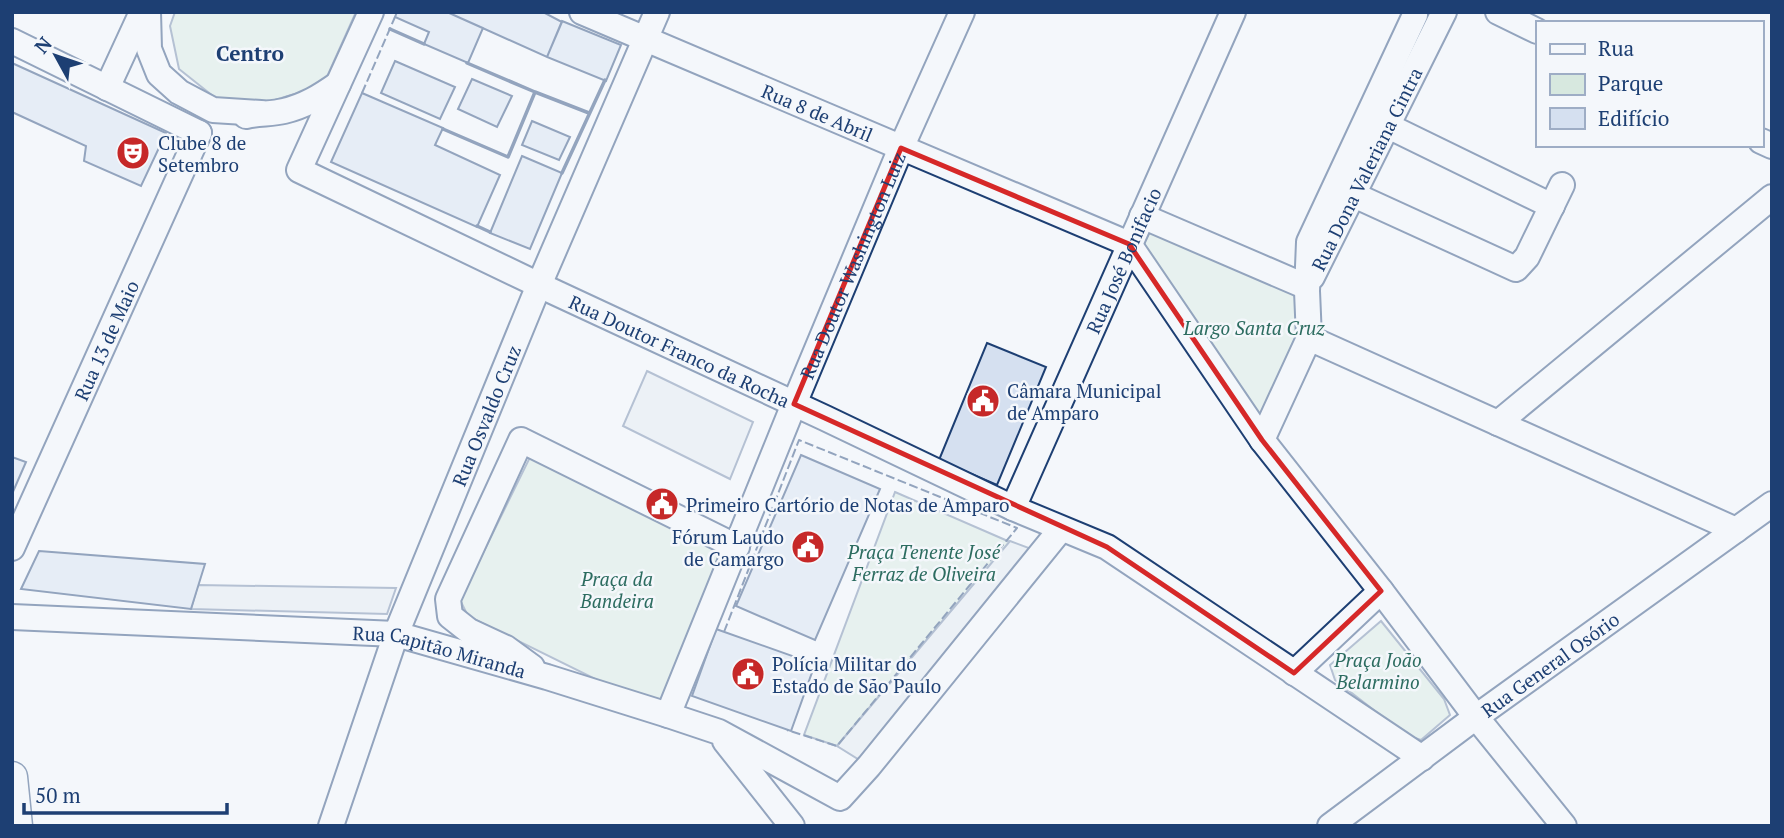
<svg xmlns="http://www.w3.org/2000/svg" width="1784" height="838" viewBox="0 0 1784 838" font-family="'PT Serif',serif">
<rect width="100%" height="100%" fill="#f4f7fb"/>
<!-- green -->
<path fill="#d7e8df" stroke="#687fa3" stroke-width="2" d="M175,12H356L326,79L308,90L265,103L218,100L179,69L170,26Z
M1150,232L1307,291L1309,338L1255,429L1143,245Z
M535,447L737,547L668,715L468,616L460,600Z
M895,492L1010,542L837,746L804,735Z
M1381,621L1444,699L1450,715L1421,740L1406,735L1335,680L1330,665Z"/>
<!-- parking -->
<path fill="#e3e8f0" stroke="#687fa3" stroke-width="2" d="M647,371L753,422L730,479L623,426Z
M1010,541L1042,553L869,766L837,746Z
M198,585L396,588L387,614L191,609Z"/>
<!-- building -->
<path fill="#d5e0f0" stroke="#1d3f73" stroke-width="2" d="M397,12H447L483,28L468,63L424,44L429,32L395,17Z
M447,12H543L562,22L547,57Z
M562,21L621,45L606,81L547,57Z
M395,61L455,87L440,119L381,93Z
M12,63L166,133L141,186L84,161L86,146L12,112Z
M472,79L512,96L497,127L458,109Z
M362,93L443,128L435,145L500,175L477,227L331,162Z
M532,121L570,137L559,160L522,145Z
M522,156L562,173L530,249L490,233Z
M987,343L1046,367L997,485L939,460Z
M801,455L880,489L815,640L736,606Z
M12,457L26,462L12,494Z
M39,551L205,564L191,609L21,589Z
M716,629L815,664L791,731L692,696Z"/>
<g fill="none" stroke-linecap="round" stroke-linejoin="round">
<defs>
<g id="minor">
<path d="M148,12L149,49L159,74L179,92L213,110L261,113"/>
<path id="s1" d="M371,12L299,170L539,285L825,418L1013,508L1107,547L1422,758"/>
<path id="s2" d="M582,12L1129,244L1262,440L1381,591L1476,717L1564,826"/>
<path d="M1498,12L1537,31"/>
<path d="M12,41L199,133"/>
<path d="M107,88L142,12"/>
<path d="M246,116C259,113 272,114 284,111C305,106 321,96 338,84"/>
<path d="M1388,126L1552,206"/>
<path d="M1761,141L1772,146"/>
<path d="M1354,195L1516,269L1527,257L1562,185"/>
<path d="M1142,216L1307,287"/>
<path id="s3" d="M1312,277L1444,12"/>
<path d="M1309,338L1736,530"/>
<path d="M1498,423L1772,197"/>
<path d="M1262,440L1309,338L1307,291L1309,242L1415,15"/>
<path id="s4" d="M1013,508L1233,12"/>
<path id="s5" d="M12,548L199,133"/>
<path id="s6" d="M12,617L396,634L547,677L668,715L719,732L840,798L869,766L1061,529"/>
<path d="M532,667L506,648L469,631L450,616L448,599L521,440L737,547"/>
<path d="M1294,673L1381,591"/>
<path id="s7" d="M668,715L794,404L901,148L962,12"/>
<path d="M725,741L792,826"/>
<path id="s8" d="M331,826L396,634L539,285L657,12"/>
<path id="s9" d="M1330,826L1476,717L1772,504"/>
</g>
<path id="tertiary" d="M12,777L17,826"/>
</defs>
<!-- minor casing -->
<use href="#minor" stroke="#1d3f73" stroke-width="28"/>
<!-- tertiary casing -->
<use href="#tertiary" stroke="#1d3f73" stroke-width="33"/>
<!-- minor -->
<use href="#minor" stroke="#f4f7fb" stroke-width="24"/>
<!-- tertiary -->
<use href="#tertiary" stroke="#f4f7fb" stroke-width="30"/>
<!-- fence -->
<path stroke="#1d3f73" stroke-width="2" stroke-dasharray="9 3.5" stroke-linecap="butt" d="M362,93L395,17
M724,632L799,440L1017,528L837,746L787,730"/>
<!-- wall -->
<path stroke="#1d3f73" stroke-width="3.5" d="M390,29L424,44
M535,92L589,113
M443,129L508,157L535,92L467,63
M562,173L605,80
M477,226L490,232"/>
</g>
<!-- marked area -->
<path d="M0 0H1784V838H0ZM901,148L1129,244L1262,440L1381,591L1294,673L1107,547L794,404Z" fill="#f4f7fb" fill-opacity=".55" fill-rule="evenodd"/>
<path fill="none" stroke="#d62828" stroke-width="5" stroke-linejoin="round" d="M901,148L1129,244L1262,440L1381,591L1294,673L1107,547L794,404Z"/>
<!-- icons -->
<defs>
<symbol id="theatre-disc" viewBox="-11 -11 22 22"><circle r="9.5" fill="#c62828" stroke="#f4f7fb"/><path d="M-5-5.5Q0-4 5-5.5V0Q5 5 0 6Q-5 5-5 0ZM-3.3-2.5H-1v1.5H-3.3ZM1-2.5H3.3v1.5H1ZM-2.8 1Q0 5.5 2.8 1Z" fill="#fff"/></symbol>
<symbol id="civic-disc" viewBox="-11 -11 22 22"><circle r="9.5" fill="#c62828" stroke="#f4f7fb"/><path d="M-.6-6.5H3V-4.5H.6V-3L4-1V1h2V6H-6V1h2V-1L-.6-3ZM-1.2 2.5V6h2.4V2.5Z" fill="#fff"/></symbol>
</defs>
<g fill-rule="evenodd">
<use href="#theatre-disc" x="114" y="134" width="38" height="38"/>
<use href="#civic-disc" x="964" y="382" width="38" height="38"/>
<use href="#civic-disc" x="643" y="485" width="38" height="38"/>
<use href="#civic-disc" x="789" y="528" width="38" height="38"/>
<use href="#civic-disc" x="729" y="655" width="38" height="38"/>
</g>
<g text-anchor="middle" dominant-baseline="central" stroke-width="5" stroke-linejoin="round" paint-order="stroke">
<!-- street labels -->
<g font-size="19" fill="#1d3f73" stroke="#f4f7fb">
<text stroke="none"><textPath href="#s2" startOffset="256">Rua 8 de Abril</textPath></text>
<text stroke="none"><textPath href="#s3" startOffset="121">Rua Dona Valeriana Cintra</textPath></text>
<text stroke="none"><textPath href="#s4" startOffset="271">Rua José Bonifacio</textPath></text>
<text stroke="none"><textPath href="#s7" startOffset="486">Rua Doutor Washington Luiz</textPath></text>
<text stroke="none"><textPath href="#s5" startOffset="228">Rua 13 de Maio</textPath></text>
<text stroke="none"><textPath href="#s1" startOffset="595">Rua Doutor Franco da Rocha</textPath></text>
<text stroke="none"><textPath href="#s8" startOffset="439">Rua Osvaldo Cruz</textPath></text>
<text stroke="none"><textPath href="#s6" startOffset="430">Rua Capitão Miranda</textPath></text>
<text stroke="none"><textPath href="#s9" startOffset="273">Rua General Osório</textPath></text>
</g>
<!-- poi labels -->
<g font-size="19" fill="#1d3f73" stroke="#f4f7fb" text-anchor="start">
<text x="158" y="142">Clube 8 de<tspan x="158" dy="22">Setembro</tspan></text>
<text x="1007" y="390">Câmara Municipal<tspan x="1007" dy="22">de Amparo</tspan></text>
<text x="686" y="504">Primeiro Cartório de Notas de Amparo</text>
<text x="784" y="536" text-anchor="end">Fórum Laudo<tspan x="784" dy="22">de Camargo</tspan></text>
<text x="772" y="663">Polícia Militar do<tspan x="772" dy="22">Estado de São Paulo</tspan></text>
</g>
<!-- park labels -->
<g font-size="19" font-style="italic" fill="#2c6c60" stroke="#f4f7fb">
<text x="1254" y="327">Largo Santa Cruz</text>
<text x="924" y="551">Praça Tenente José<tspan x="924" dy="22">Ferraz de Oliveira</tspan></text>
<text x="617" y="578">Praça da<tspan x="617" dy="22">Bandeira</tspan></text>
<text x="1378" y="659">Praça João<tspan x="1378" dy="22">Belarmino</tspan></text>
</g>
<!-- neighbourhood labels -->
<g font-size="21" font-weight="bold" fill="#1d3f73" stroke="#f4f7fb">
<text x="250" y="53">Centro</text>
</g>
</g>
<!-- border -->
<rect width="1784" height="838" fill="none" stroke="#1d3f73" stroke-width="28"/>
<!-- legend -->
<rect x="1536" y="21" width="228" height="126" fill="#f4f7fb" stroke="#9eadc5" stroke-width="2"/>
<rect x="1550" y="44" width="35" height="10" fill="#f4f7fb" stroke="#9eadc5" stroke-width="2"/>
<text x="1598" y="56" font-size="21" fill="#1d3f73">Rua</text>
<rect x="1550" y="74" width="35" height="21" fill="#d7e8df" stroke="#9eadc5" stroke-width="2"/>
<text x="1598" y="91" font-size="21" fill="#1d3f73">Parque</text>
<rect x="1550" y="108" width="35" height="21" fill="#d5e0f0" stroke="#9eadc5" stroke-width="2"/>
<text x="1598" y="126" font-size="21" fill="#1d3f73">Edifício</text>
<!-- north arrow -->
<g transform="translate(56 56) rotate(310)" stroke="#f4f7fb" stroke-width="5" paint-order="stroke">
<path d="M0-5L12 26L0 18L-12 26Z" fill="#1d3f73"/>
<text y="-10" font-size="19" font-weight="bold" text-anchor="middle" fill="#1d3f73">N</text>
</g>
<!-- scale -->
<path d="M24 803v10h203v-10" fill="none" stroke="#1d3f73" stroke-width="3.5"/>
<text x="35" y="803" font-size="21" fill="#1d3f73" stroke="#f4f7fb" stroke-width="5" paint-order="stroke">50 m</text>
</svg>
